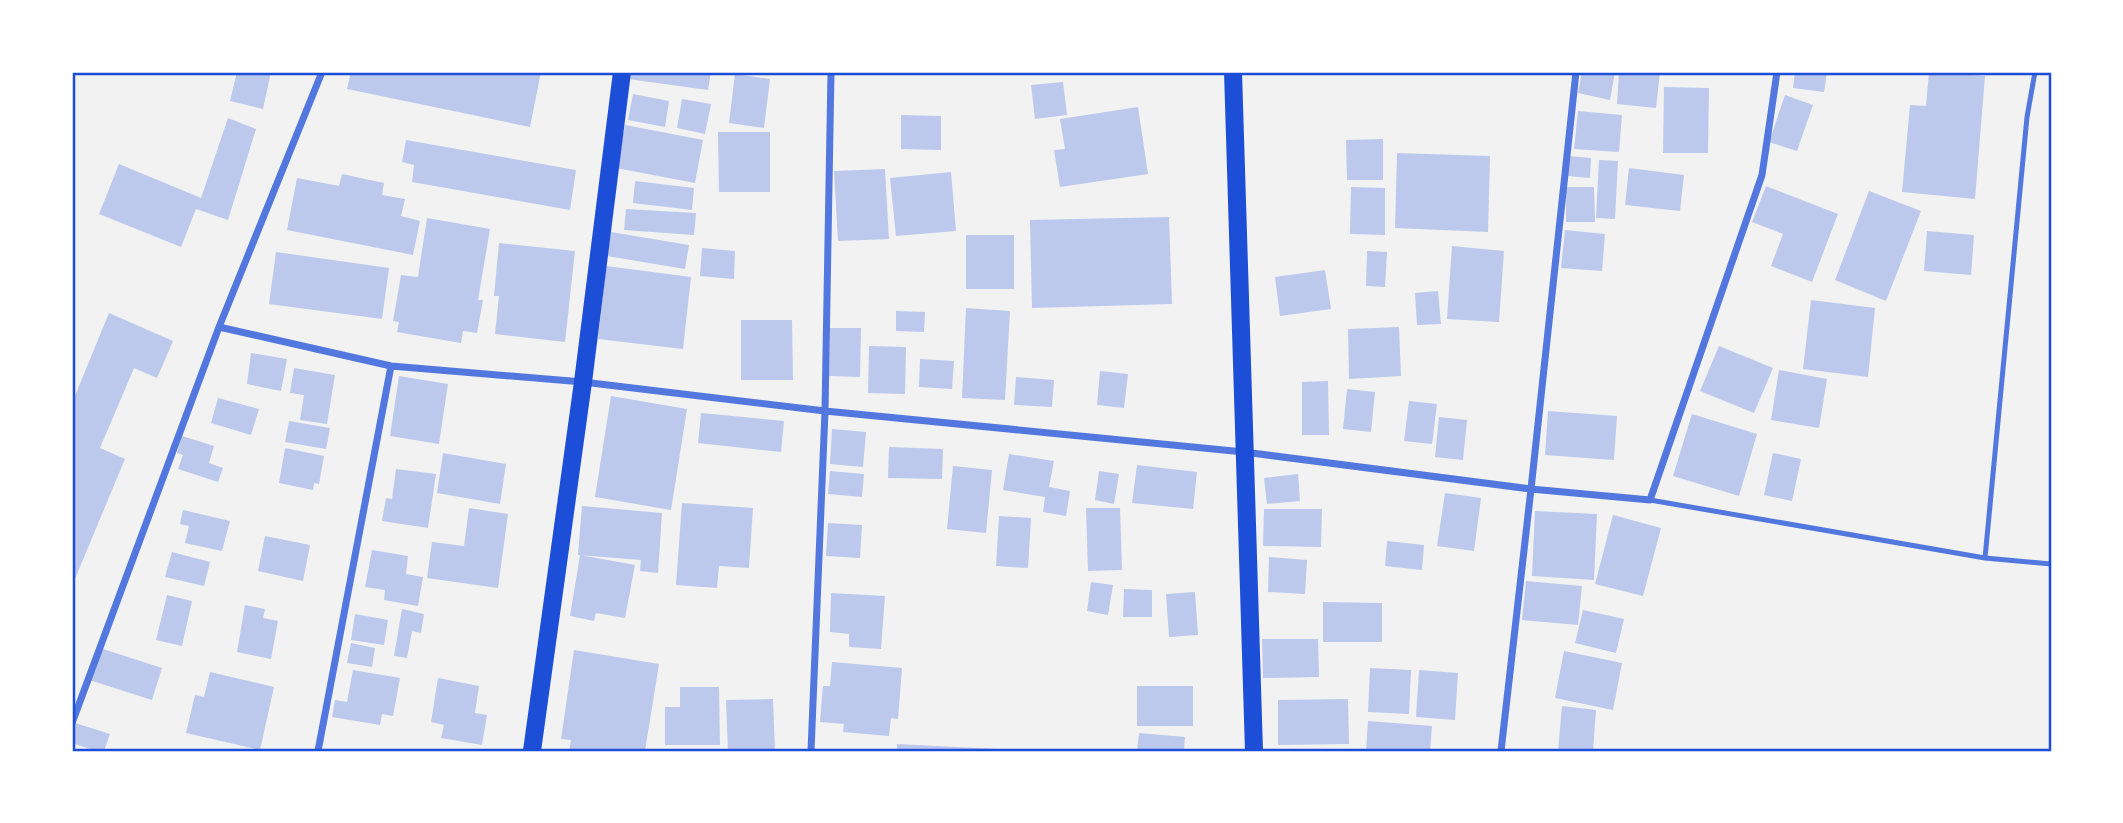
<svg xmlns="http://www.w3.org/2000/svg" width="2123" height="823" viewBox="0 0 2123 823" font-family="Barlow,sans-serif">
<rect width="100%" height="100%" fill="#f2f2f2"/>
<!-- building -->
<path fill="#bdc9ec" d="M237,72H271L263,109L230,101Z
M351,72H541L530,127L347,89Z
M629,72H711L708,90L628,79Z
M1582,72H1615L1610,100L1578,93Z
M1619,72H1660L1656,108L1617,104Z
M1795,72H1827L1824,92L1793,88Z
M1929,72L1985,76L1975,199L1902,192L1910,105L1926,106Z
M735,74L770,79L764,128L729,123Z
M1063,82L1067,115L1035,119L1031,85Z
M1664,87L1709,88L1708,153H1663Z
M633,94L669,101L665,127L628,120Z
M1785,95L1813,105L1797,151L1769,142Z
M682,99L711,104L705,134L677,128Z
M1138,107L1148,174L1060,187L1054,150L1065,149L1060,119Z
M1578,111L1622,115L1619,152L1574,149Z
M901,115L941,116V150L901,149Z
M228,118L256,129L228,220L196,209L181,247L99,214L119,164L201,198Z
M625,125L703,140L695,183L616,168Z
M718,132H770V192H719Z
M1383,139V180H1347L1346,140Z
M406,140L576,170L570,210L412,182L414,165L402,162Z
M1397,153L1490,156L1488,232L1395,228Z
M1568,156L1591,158L1590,178L1567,176Z
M1599,160L1618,161L1615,219L1596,218Z
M1629,168L1684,175L1680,211L1625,205Z
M885,169L889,239L838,241L834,171Z
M951,172L956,231L896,236L890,178Z
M342,174L384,183L382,195L405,199L401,216L420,221L413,255L287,230L297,178L339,186Z
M635,181L694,188L692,210L633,203Z
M1766,186L1838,214L1812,282L1771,266L1783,234L1752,222Z
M1351,187L1385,188V235L1350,234Z
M1566,187H1594L1595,222H1566Z
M1869,191L1921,211L1886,301L1835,280Z
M626,209L696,213L694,235L624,230Z
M1169,217L1172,304L1032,308L1030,220Z
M427,218L490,229L478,300H483L477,333L463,331L461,343L397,332L399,322L393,321L401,275L418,277Z
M1565,230L1605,234L1602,271L1561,268Z
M1927,231L1974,235L1971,275L1924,271Z
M611,232L689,245L685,269L607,256Z
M966,235H1014V289H966Z
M499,243L575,251L565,342L495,334L499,296H494Z
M1452,246L1504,251L1499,322L1447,319Z
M702,248L735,251L734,279L700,276Z
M1367,251L1387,252L1385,287L1366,286Z
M276,252L389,268L382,319L269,304Z
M606,266L691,277L683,349L598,339Z
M1325,270L1331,309L1280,316L1275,277Z
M1438,291L1441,324L1417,325L1415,293Z
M1811,300L1875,308L1868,377L1803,369Z
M966,308L1010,311L1005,400L962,398Z
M896,311L925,312L924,332L896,331Z
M109,313L173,341L157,378L134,368L100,448L125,459L72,586V403Z
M741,320H792L793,380H741Z
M1399,327L1401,376L1349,379L1348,329Z
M830,328H861L860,377L829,376Z
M869,346L906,347L905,394L868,393Z
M1719,346L1773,368L1754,413L1700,391Z
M251,353L287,359L281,391L247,384Z
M920,359L954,361L952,389L919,387Z
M294,368L335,375L327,424L300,420L304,395L290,393Z
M1779,370L1827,379L1819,428L1771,420Z
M1100,371L1128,374L1124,408L1097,405Z
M399,376L448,384L439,444L390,436Z
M1016,377L1054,380L1052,407L1014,405Z
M1328,381L1329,435H1302V382Z
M1347,389L1375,392L1371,432L1343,429Z
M611,396L687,409L671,510L595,497Z
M218,398L259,409L251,435L211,423Z
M1409,401L1437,404L1432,444L1404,441Z
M1548,411L1617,416L1614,460L1545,455Z
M701,413L784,421L781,452L698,443Z
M1692,414L1757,434L1739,496L1673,476Z
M1439,417L1467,420L1463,460L1435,457Z
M289,421L330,428L326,449L285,442Z
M832,429L866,432L863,467L830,464Z
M182,436L214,446L209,463L223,468L218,482L178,469L183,455L177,453Z
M889,447L943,449L942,479L888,478Z
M285,448L324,456L319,484L314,483L313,490L279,483Z
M443,453L506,464L500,504L437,493Z
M1773,453L1801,459L1792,501L1764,495Z
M1009,454L1054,461L1049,487L1070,491L1066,516L1043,512L1045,497L1003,490Z
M1137,465L1197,472L1193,509L1132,503Z
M953,466L992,470L986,533L947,529Z
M396,469L436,474L428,528L382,521L386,498L392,499Z
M830,471L864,474L862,497L828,494Z
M1099,471L1119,474L1114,504L1095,500Z
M1298,474L1300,501L1267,504L1264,478Z
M1445,493L1481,498L1474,551L1437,546Z
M682,503L753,508L749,568L719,566L717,588L676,585Z
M582,506L662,513L658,573L640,571L641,560L578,555Z
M469,508L508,514L498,588L427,578L432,542L464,546Z
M1086,508H1120L1122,570L1088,571Z
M1264,509H1322L1321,547L1263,546Z
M183,510L230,521L222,551L185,543L189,526L180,524Z
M1535,511L1597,514L1594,580L1532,576Z
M1613,515L1661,528L1643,596L1595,584Z
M999,516L1031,518L1028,568L996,566Z
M828,523L862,525L860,558L826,556Z
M265,536L310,545L303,581L258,571Z
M1387,541L1424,545L1422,570L1385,566Z
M372,550L408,556L406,574L423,577L418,606L384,600L385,590L365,587Z
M172,552L210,562L204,586L165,577Z
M580,555L635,565L625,618L596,613L594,621L570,616Z
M1269,557L1307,560L1305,594L1268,592Z
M1526,581L1582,586L1578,625L1522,620Z
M1091,582L1113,585L1108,615L1087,611Z
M1124,589L1152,590V617H1123Z
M1195,592L1198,635L1169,637L1166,594Z
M831,593L885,596L881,649L849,647V634L830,632Z
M167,595L192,601L182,646L156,640Z
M1323,602L1382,603V642H1323Z
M245,605L265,609L263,618L278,621L271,659L237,652Z
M402,609L424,614L421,633L412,631L407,658L394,656Z
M1583,610L1624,619L1616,653L1575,643Z
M355,614L388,620L384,645L351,640Z
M1262,639H1318L1319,677L1263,678Z
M351,643L375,648L372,667L347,663Z
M97,647L162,668L152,700L86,679Z
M574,650L659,664L645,751H569L571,740L561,739Z
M1564,651L1622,663L1613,710L1555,698Z
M832,662L902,668L898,719L891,718L889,736L843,732L844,724L820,722L823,686H830Z
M1370,668L1411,670L1409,714L1368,712Z
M353,670L400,678L393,716L382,714L380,725L332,717L335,700L347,702Z
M1419,670L1458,673L1455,720L1416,717Z
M210,672L274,687L260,750L186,733L195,695L204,697Z
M438,678L479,686L475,713L487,715L482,745L441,738L444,725L431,722Z
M1137,686H1193V726H1137Z
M680,687H719L720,745H665V707H680Z
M773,699L775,751H728L726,700Z
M1348,699L1349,744L1278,745V700Z
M1562,706L1596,710L1593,751H1558Z
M1368,721L1432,726L1430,751H1366Z
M72,722L110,734L104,751H96L72,743Z
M1139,733L1185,737L1184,751H1137Z
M897,744L997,749V751H897Z"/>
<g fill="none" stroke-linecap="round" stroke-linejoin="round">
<!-- service -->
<path stroke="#5277de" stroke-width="5" d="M2035,72L2027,117L1985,558L2051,564
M1650,500L1985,558"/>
<!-- minor -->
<path stroke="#5277de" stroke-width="7" d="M219,327L391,366L583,382L825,411L1244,452L1531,489L1650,500L1762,175L1777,72
M72,723L219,327L322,72
M318,751L391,366
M811,751L825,411L831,72
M1501,751L1531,489L1576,72"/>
<!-- primary -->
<path stroke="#1d4ed8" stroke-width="18" d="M1233,72L1254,751
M532,751L583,382L622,72"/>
</g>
<!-- border -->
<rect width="2123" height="823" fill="none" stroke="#ffffff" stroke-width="147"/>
<rect x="74" y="74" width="1976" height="676" fill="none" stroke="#1d4ed8" stroke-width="2.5"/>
</svg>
